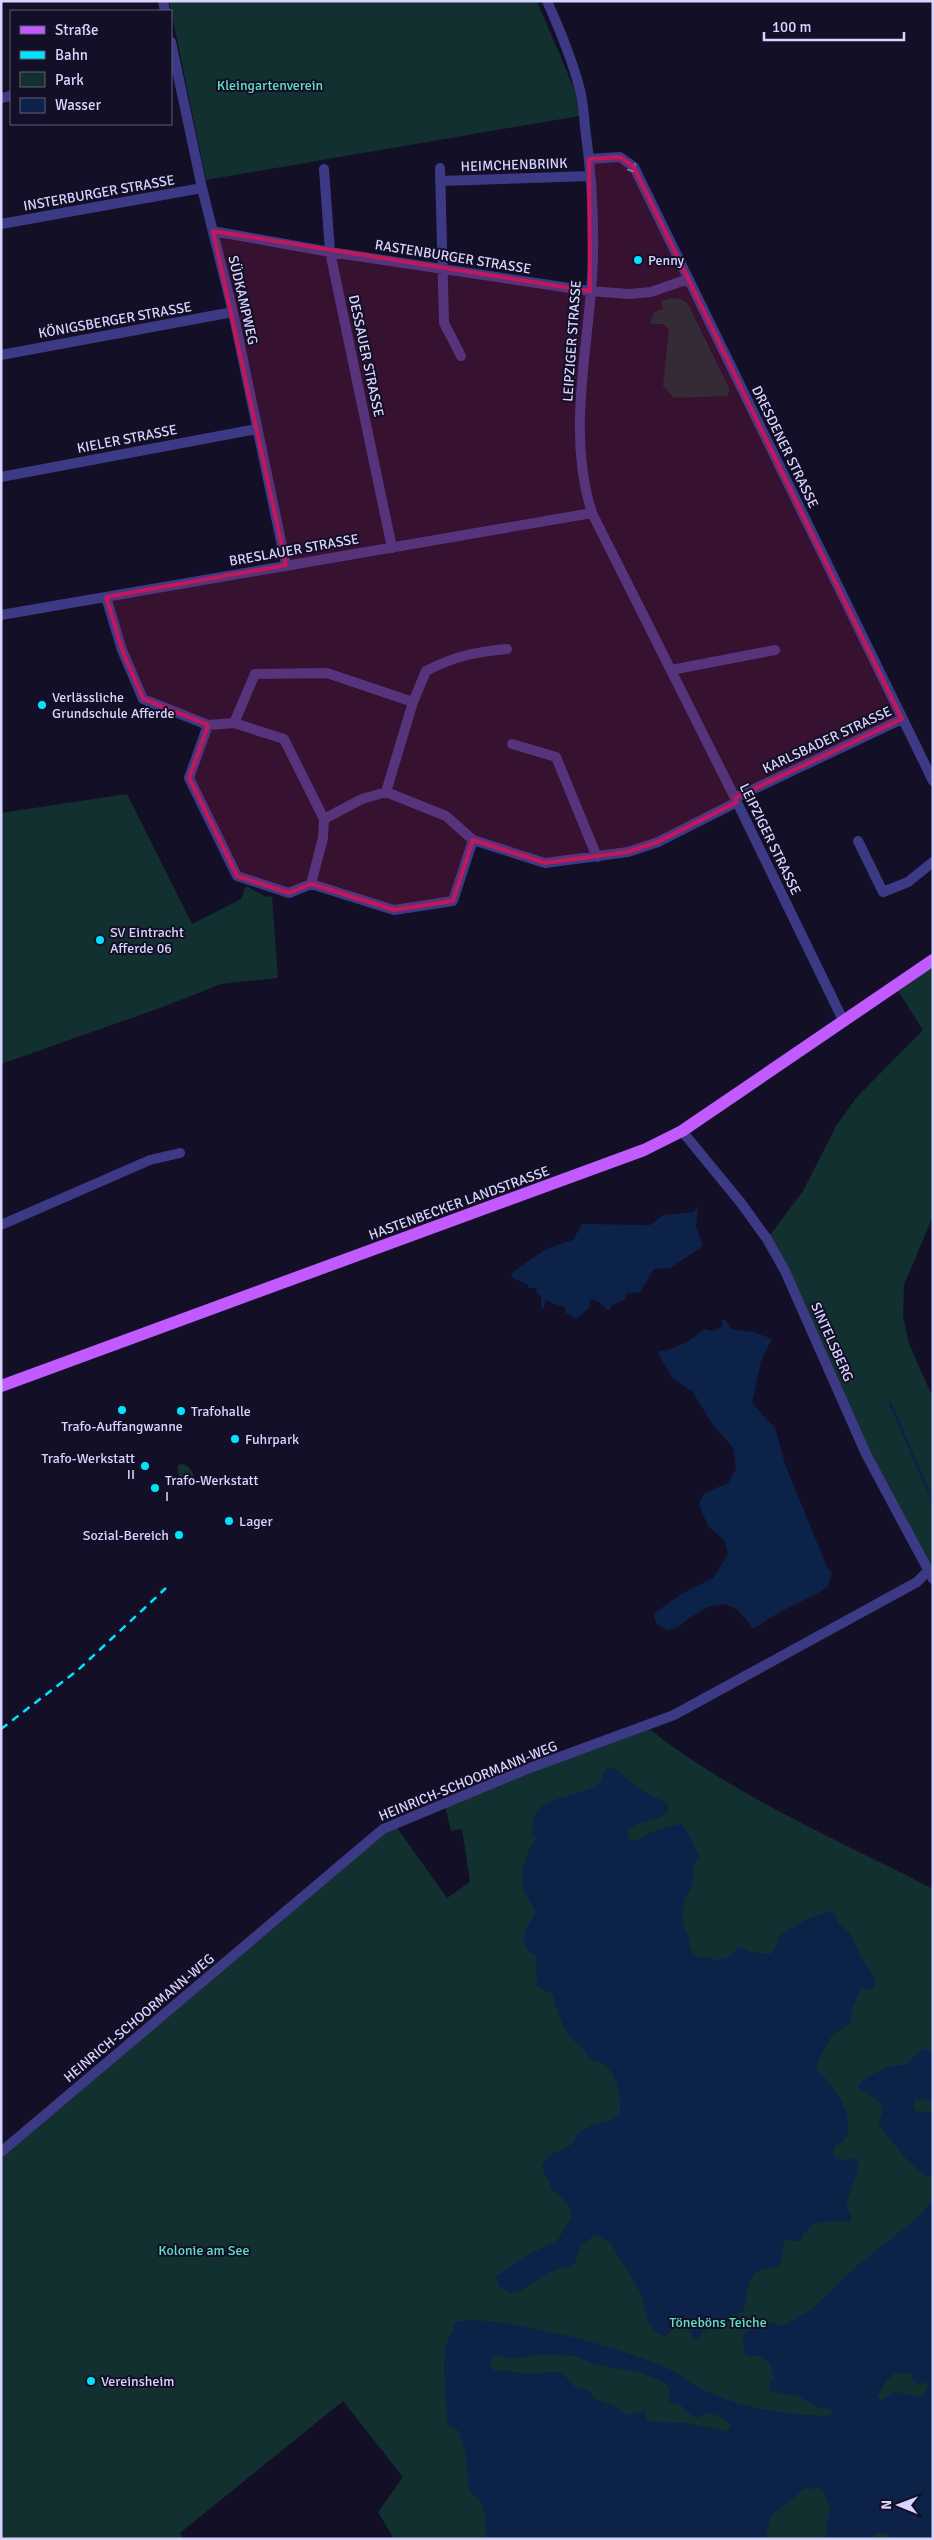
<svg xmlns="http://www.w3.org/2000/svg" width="934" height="2540" viewBox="0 0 934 2540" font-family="Signika,sans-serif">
<rect width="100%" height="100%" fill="#130f26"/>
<!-- green -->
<path fill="#12302f" d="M169,1H537L575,91L579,116L206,180Z
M672,298L681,299L688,304L730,390L727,396L674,398L663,386L669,329L663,324H650L654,312L663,309L661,301Z
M127,794L192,924L241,899L246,886L266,897L272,896L278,978L221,984L160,1008L1,1064V813Z
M933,959V1216L904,1285L903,1316L909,1344L933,1398V1572L866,1454L767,1239L803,1191L836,1126L856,1098L923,1030L895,986Z
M183,1464C193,1468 196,1477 192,1487L186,1486L178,1473V1465Z
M648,1728C734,1796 836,1839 933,1889V2539H394L378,2512L403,2477L343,2401L180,2533L184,2539H1V2156L395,1825L447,1898L470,1882L462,1829L451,1831L445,1806L531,1771Z"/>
<!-- water -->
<path fill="#0c2248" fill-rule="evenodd" d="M698,1206L696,1227L703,1246L670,1268L654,1269L640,1292L626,1294L625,1300L613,1304L609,1311L599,1302L591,1299L589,1308L576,1319L566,1313L565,1308L545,1300L544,1309L541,1306V1295L537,1294L536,1288H529L528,1285L511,1277L514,1271L546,1249L573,1240L582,1224L650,1225L663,1215L693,1212Z
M722,1320H726L731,1329L754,1332L772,1339L761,1361L752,1403L775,1428L785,1464L827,1567L832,1573L828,1586L820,1592L780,1612L753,1629C732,1597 717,1599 687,1620C679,1626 677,1629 667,1630L656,1623L653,1614L681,1594L713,1578L728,1554L724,1540L708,1526L699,1505L704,1493L728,1483L736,1469L733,1448L711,1422L692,1391L673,1379L657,1352C676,1349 690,1342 704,1329L713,1331L722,1327Z
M608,1768L617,1769C627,1780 650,1798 665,1801L669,1808C661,1826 639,1816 628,1831V1837L632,1841C641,1842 645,1834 654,1831C660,1829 675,1825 681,1824C692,1833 692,1847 701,1858L695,1861L691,1888L684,1900L683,1915L685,1931L690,1937L689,1946L694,1954L700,1958L706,1957L715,1960L726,1958L741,1947L751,1952L770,1954L775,1949L779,1936L802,1922L828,1911L836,1914L838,1923L850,1933L860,1955L876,1979L874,1987L869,1990L861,1988L853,2007L850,2022L831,2037L817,2063V2070C834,2086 858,2117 844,2141L837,2144L833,2149L834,2156L847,2161L852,2158H858V2170L846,2204L852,2220L849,2222C838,2221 818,2220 809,2228C794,2243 808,2242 785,2240L780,2265L756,2272L749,2282L744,2310L713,2324L695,2340L686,2324L675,2327L665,2337L656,2332L648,2322L640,2292L610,2242L595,2235L581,2245L573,2267C547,2266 533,2290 510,2293L499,2286L496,2276L524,2257L557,2241L572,2217L567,2202L552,2189L542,2167L548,2156L571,2145L579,2132L592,2125L613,2119L620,2113C621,2089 616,2063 589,2059C585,2048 578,2046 571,2038C560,2025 558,2009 552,1994L537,1986L536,1956L528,1952C519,1934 528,1927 536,1912L524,1891L522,1871L529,1849L537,1839L531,1834C533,1827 533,1817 537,1811C547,1798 582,1794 597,1786L602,1780V1774Z
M923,2049H928L933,2056V2100L915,2099L913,2108L918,2113L933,2112V2178C909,2169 895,2144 879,2124C879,2119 882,2116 882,2112C884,2100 867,2094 859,2089V2084C873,2073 887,2064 905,2065Z
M933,2198V2539H898L885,2533H877L869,2539H827C822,2519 840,2513 819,2488L804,2489L771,2516L765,2539H487C484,2518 489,2504 469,2491L466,2456L458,2430L447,2424L444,2366L446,2345L456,2322C484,2318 509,2323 535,2329C580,2338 625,2350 667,2368C678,2373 688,2382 700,2388C739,2408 785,2415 829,2416L833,2412L830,2409L817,2407L800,2397L770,2391L769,2383L775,2379V2376L771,2375L772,2368C766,2358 760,2355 748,2356L744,2352L743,2336C751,2327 760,2321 771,2323C776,2324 779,2326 783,2325C792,2322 799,2315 809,2312L852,2270L922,2214ZM540,2354L574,2356L593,2364L639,2372L666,2383L669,2391V2402L681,2405L686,2412L697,2418L707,2413C717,2415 726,2417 731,2426L727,2431C715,2429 703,2426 691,2424C676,2421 661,2424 647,2420L644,2411L625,2415L617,2407L593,2398L589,2389C569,2392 571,2375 557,2372C550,2371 541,2374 533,2374C519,2373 508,2369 494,2371L490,2365L491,2358L498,2355L510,2359ZM895,2373H910L914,2382L919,2385L927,2382L929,2386L922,2397L895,2392L881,2400L877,2397L887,2380Z"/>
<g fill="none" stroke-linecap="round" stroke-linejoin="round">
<!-- stream -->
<path stroke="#0c2248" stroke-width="2.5" d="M890,1403L933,1502"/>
<!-- minor -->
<path stroke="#3d3a85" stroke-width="10" d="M163,1L165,11
M547,1C560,30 572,59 580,90C583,102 584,115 585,127C591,170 594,214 593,256C591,341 565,429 592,513L735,798L843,1020
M171,42L202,188L233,312L286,565
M1,98L11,96
M589,159L620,157L634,167L933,781
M440,168L444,323L461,356
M324,169L330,252L392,548
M440,181L590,176
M1,224L202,188
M213,231L330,252L590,291L629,294L651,292L688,279
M1,355L233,312
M1,477L257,429
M106,597L122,650L143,699L208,725L234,723L284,739L324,819L362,799L386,792L446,816L473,840L545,863L628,852L658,842L737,802
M1,615L592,513
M671,670L775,650
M234,723L255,674L327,673L413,702
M208,725L189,778L237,876L289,893L311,884L394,910L453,901L473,840
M512,744L556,757L597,857
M386,792L413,702L426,671C455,656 475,652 507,649
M735,798L902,719
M858,841L883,892L908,882L933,862
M311,884L323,838L324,819
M682,1131L741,1203L767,1239L785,1271L866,1454L933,1579
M1,1225L150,1160L180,1153
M1,2152L383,1829L527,1769L674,1715L917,1582L927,1572"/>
<!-- major -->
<path stroke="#c25bff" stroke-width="12" d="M1,1386L644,1150L682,1131L933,960"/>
<!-- rail -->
<path stroke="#00e5ff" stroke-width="2.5" stroke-dasharray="8 6" stroke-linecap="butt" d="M1,1729L78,1670L166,1588"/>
</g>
<!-- one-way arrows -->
<defs><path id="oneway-chevron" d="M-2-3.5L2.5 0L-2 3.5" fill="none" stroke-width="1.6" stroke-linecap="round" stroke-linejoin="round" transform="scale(1.25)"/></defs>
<use stroke="#837fbc" href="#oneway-chevron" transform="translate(633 169) rotate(51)"/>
<!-- marked area -->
<path fill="#c2185b" fill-opacity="0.2" stroke="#c2185b" stroke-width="4" stroke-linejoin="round" d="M620,157L634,167L902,719L735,798L737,802L658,842L628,852L545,863L473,840L453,901L394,910L311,884L289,893L237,876L189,778L208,725L143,699L122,650L106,597L286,565L213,231L590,291L589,159Z"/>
<!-- markers -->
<g fill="#00e5ff" stroke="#130f26" stroke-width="2">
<circle cx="638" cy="260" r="5"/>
<circle cx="42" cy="705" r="5"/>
<circle cx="100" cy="940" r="5"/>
<circle cx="122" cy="1410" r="5"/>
<circle cx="181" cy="1411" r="5"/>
<circle cx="235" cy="1439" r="5"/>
<circle cx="145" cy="1466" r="5"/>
<circle cx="155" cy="1488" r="5"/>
<circle cx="229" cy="1521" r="5"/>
<circle cx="179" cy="1535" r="5"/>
<circle cx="91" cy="2381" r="5"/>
</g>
<g text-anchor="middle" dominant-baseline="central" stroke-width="4" stroke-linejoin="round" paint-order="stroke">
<!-- park labels -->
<g font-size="14" fill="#5fe0c0" stroke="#130f26">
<text x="270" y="85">Kleingartenverein</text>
<text x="204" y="2250">Kolonie am See</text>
<text x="718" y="2322">Töneböns Teiche</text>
</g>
<!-- street labels -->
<g font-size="14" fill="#d9d4ff" stroke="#130f26">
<text transform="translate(514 165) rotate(-2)">HEIMCHENBRINK</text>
<text transform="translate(99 193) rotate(-10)">INSTERBURGER STRASSE</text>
<text transform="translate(453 257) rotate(9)">RASTENBURGER STRASSE</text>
<text transform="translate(243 300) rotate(77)">SÜDKAMPWEG</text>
<text transform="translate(115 320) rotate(-10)">KÖNIGSBERGER STRASSE</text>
<text transform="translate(572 341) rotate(-86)">LEIPZIGER STRASSE</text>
<text transform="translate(366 356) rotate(78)">DESSAUER STRASSE</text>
<text transform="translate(127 439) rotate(-11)">KIELER STRASSE</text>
<text transform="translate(785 447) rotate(64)">DRESDENER STRASSE</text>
<text transform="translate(294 550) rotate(-10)">BRESLAUER STRASSE</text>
<text transform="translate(827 740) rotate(-25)">KARLSBADER STRASSE</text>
<text transform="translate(770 839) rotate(64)">LEIPZIGER STRASSE</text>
<text transform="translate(459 1203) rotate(-20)">HASTENBECKER LANDSTRASSE</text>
<text transform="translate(832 1342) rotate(66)">SINTELSBERG</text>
<text transform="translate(468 1781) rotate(-22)">HEINRICH-SCHOORMANN-WEG</text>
<text transform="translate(139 2018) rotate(-40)">HEINRICH-SCHOORMANN-WEG</text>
</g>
<!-- poi labels -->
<g font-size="14" fill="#d9d4ff" stroke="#130f26" text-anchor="start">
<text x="648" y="260">Penny</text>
<text x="52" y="697">Verlässliche<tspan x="52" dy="16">Grundschule Afferde</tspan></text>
<text x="110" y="932">SV Eintracht<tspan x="110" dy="16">Afferde 06</tspan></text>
<text x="191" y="1411">Trafohalle</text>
<text x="122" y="1426" text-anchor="middle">Trafo-Auffangwanne</text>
<text x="245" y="1439">Fuhrpark</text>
<text x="135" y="1458" text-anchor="end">Trafo-Werkstatt<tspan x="135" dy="16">II</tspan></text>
<text x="165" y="1480">Trafo-Werkstatt<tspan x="165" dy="16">I</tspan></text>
<text x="239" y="1521">Lager</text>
<text x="169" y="1535" text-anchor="end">Sozial-Bereich</text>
<text x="101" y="2381">Vereinsheim</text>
</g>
</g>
<!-- border -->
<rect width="934" height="2540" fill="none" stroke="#d9d4ff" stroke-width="5"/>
<!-- legend -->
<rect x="10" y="10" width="162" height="115" fill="#130f26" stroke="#625e7d"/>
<rect x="20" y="26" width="25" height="8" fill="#c25bff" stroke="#625e7d"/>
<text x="55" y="35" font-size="15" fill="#d9d4ff">Straße</text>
<rect x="20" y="51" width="25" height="8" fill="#00e5ff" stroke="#625e7d"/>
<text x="55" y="60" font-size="15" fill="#d9d4ff">Bahn</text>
<rect x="20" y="72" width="25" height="15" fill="#12302f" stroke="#625e7d"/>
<text x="55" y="85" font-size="15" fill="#d9d4ff">Park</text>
<rect x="20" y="98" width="25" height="15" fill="#0c2248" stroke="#625e7d"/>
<text x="55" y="110" font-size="15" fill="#d9d4ff">Wasser</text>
<!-- north arrow -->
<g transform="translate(899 2505) rotate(271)" stroke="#130f26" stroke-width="4" paint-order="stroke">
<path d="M0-4L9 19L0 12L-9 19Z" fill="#d9d4ff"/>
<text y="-8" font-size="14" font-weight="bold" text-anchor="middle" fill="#d9d4ff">N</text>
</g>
<!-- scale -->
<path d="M764 32v8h140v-8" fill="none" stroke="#d9d4ff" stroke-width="2.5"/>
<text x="772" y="32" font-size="15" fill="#d9d4ff" stroke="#130f26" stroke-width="4" paint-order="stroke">100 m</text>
</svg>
